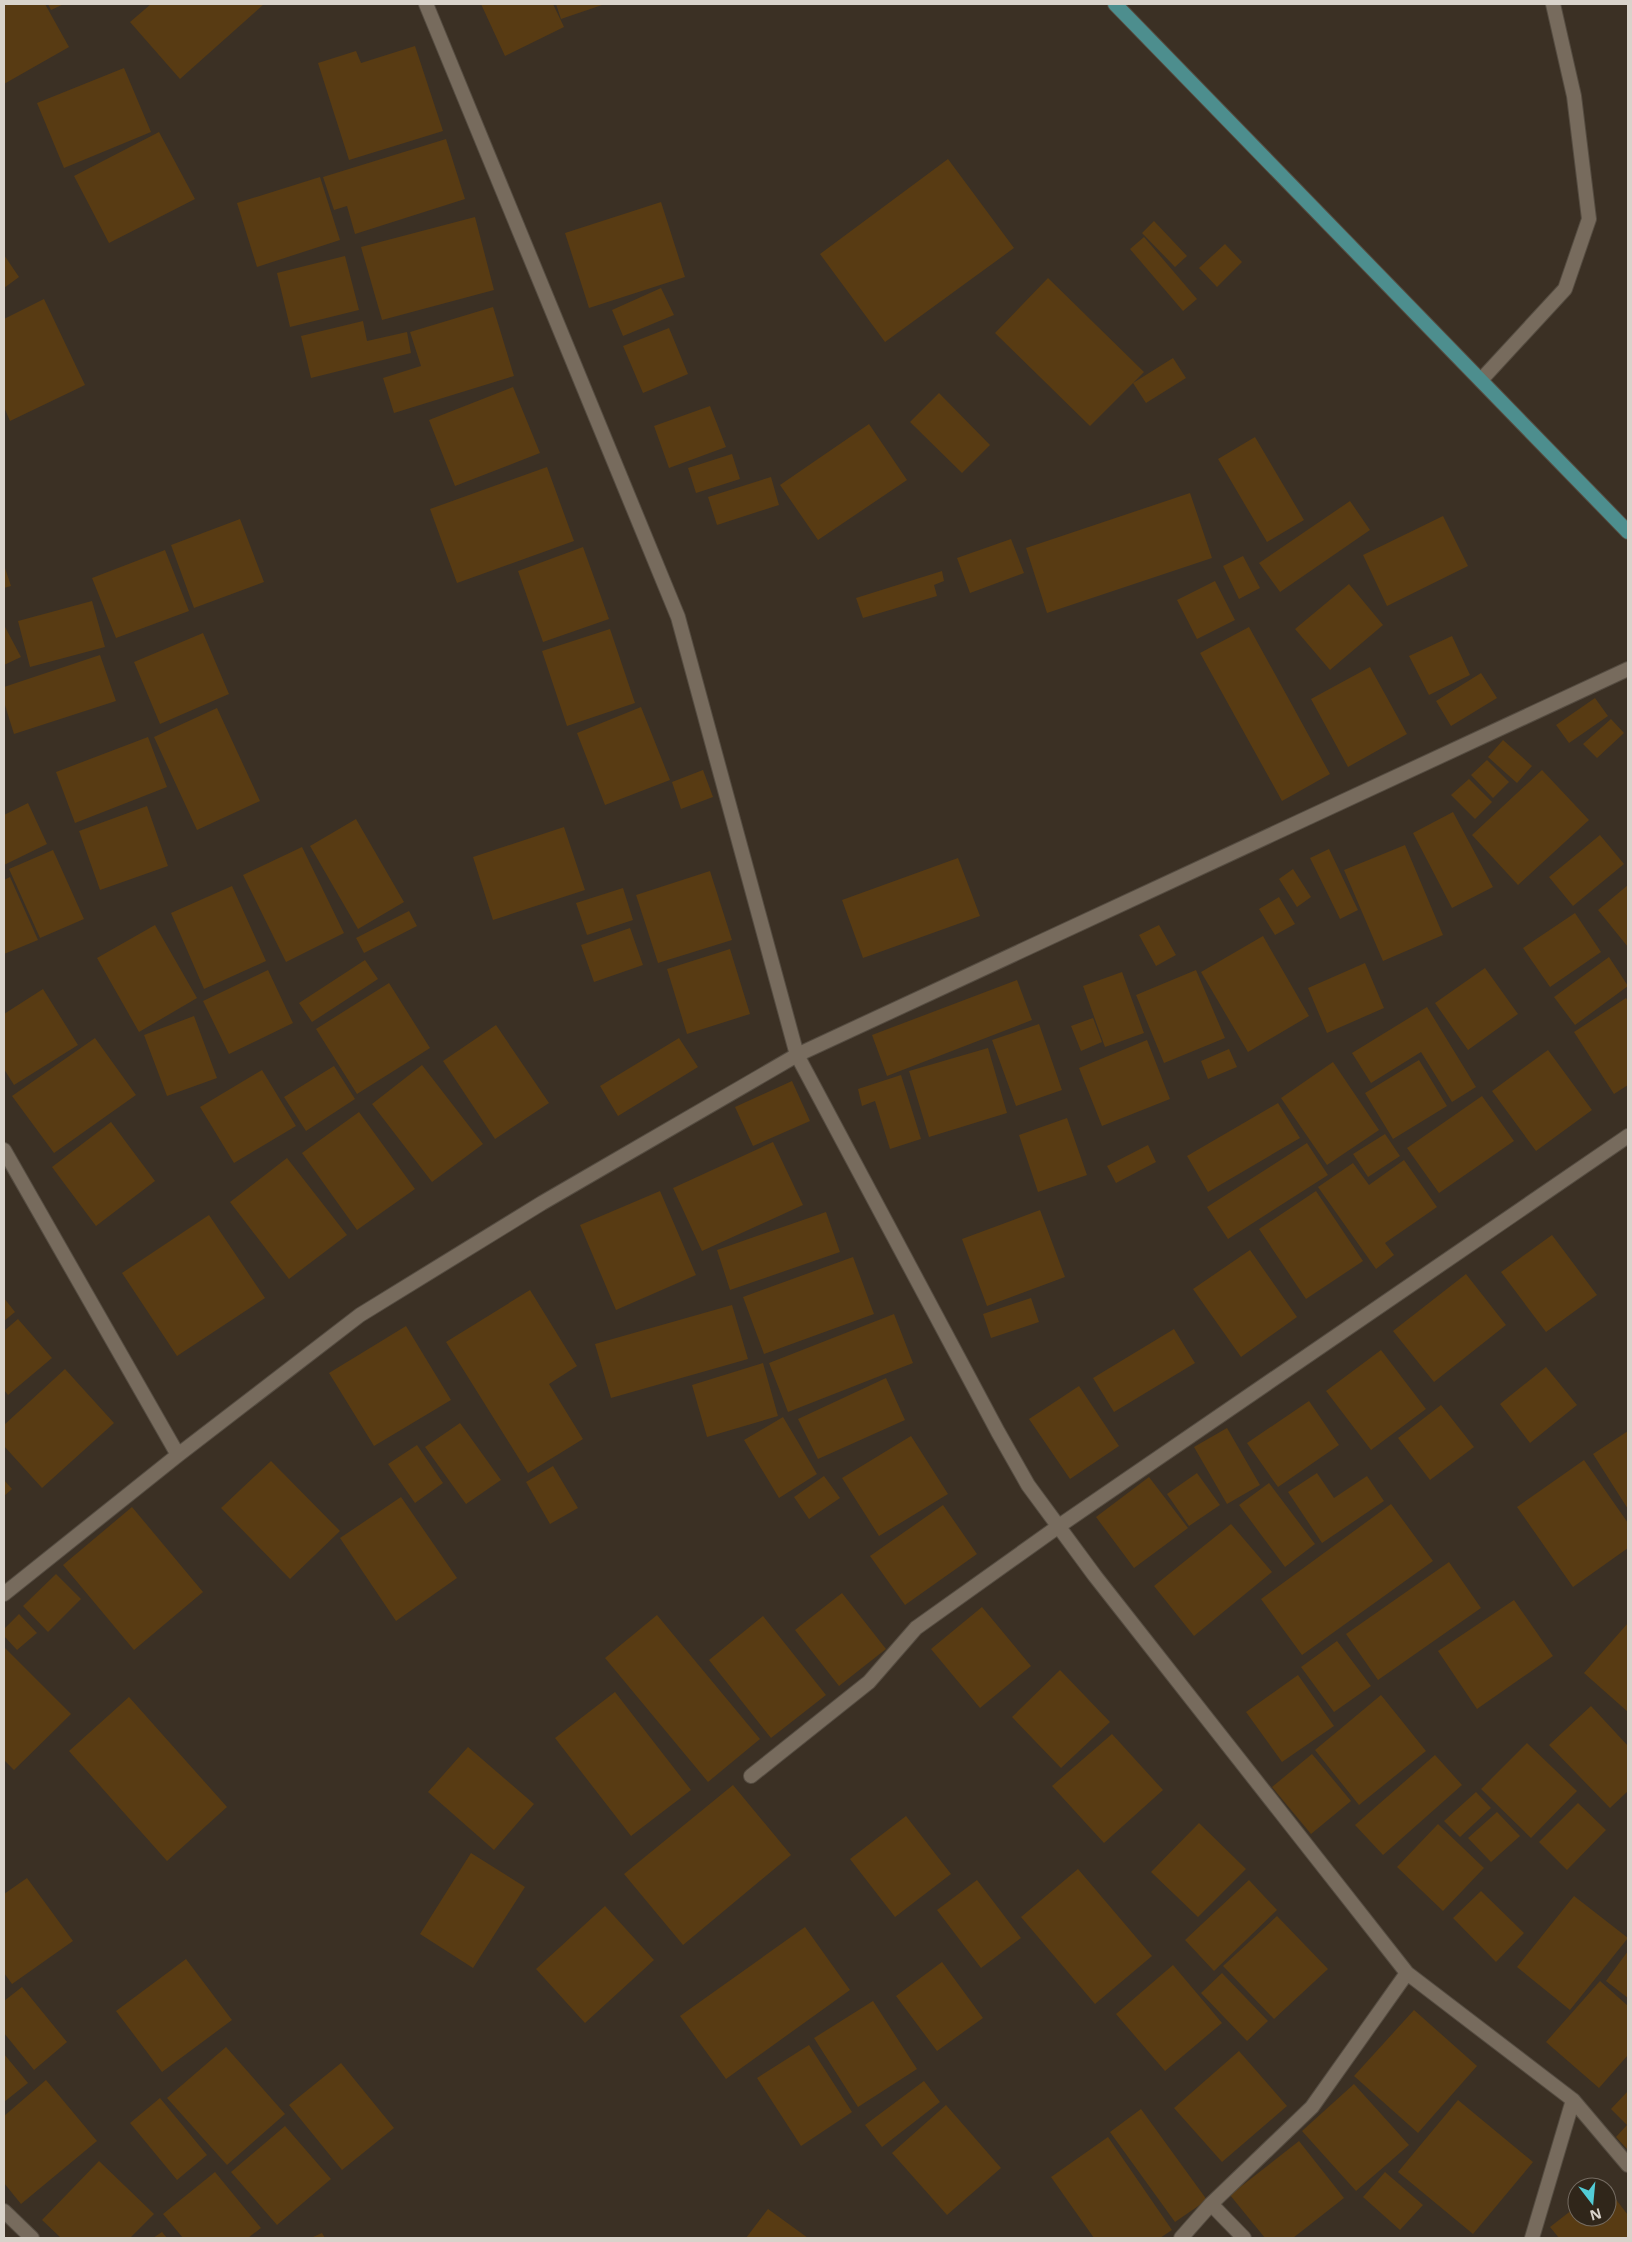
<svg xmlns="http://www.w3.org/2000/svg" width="1632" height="2242" viewBox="0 0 1632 2242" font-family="'Noto Sans',sans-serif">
<rect width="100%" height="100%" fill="#3b3024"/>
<!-- building -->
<path fill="#583b13" d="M4,4H45L69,47L4,84Z
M48,4H64L51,10Z
M151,4H264L180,79L130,22Z
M481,4H553L564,27L505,56Z
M556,4H605L561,19Z
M415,46L443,131L349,160L318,63L356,51L361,63Z
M124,68L151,132L64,168L37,103Z
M159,132L195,199L109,243L74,176Z
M446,139L465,199L355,234L347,206L334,210L323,177Z
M948,159L1014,248L885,342L820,254Z
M320,177L340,240L257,267L237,203Z
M661,202L685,277L589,308L565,233Z
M475,217L494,290L382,320L361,247Z
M1154,221L1187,256L1175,267L1142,233Z
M1144,237L1197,299L1183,311L1130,249Z
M1225,244L1242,262L1217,287L1199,268Z
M4,255L19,277L4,288Z
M345,256L359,310L290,327L277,273Z
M1048,278L1144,372L1090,426L995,333Z
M661,288L674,315L623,336L612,310Z
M44,299L85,385L10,421L4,407V319Z
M493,307L514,376L394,413L383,378L421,366L410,332Z
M363,321L367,341L407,332L411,353L311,378L301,336Z
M669,328L688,374L643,393L623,346Z
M1173,358L1186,378L1146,403L1133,383Z
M513,387L540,453L455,486L429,420Z
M939,393L990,445L962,473L910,422Z
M710,406L726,447L669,468L654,426Z
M869,424L907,480L818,540L780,485Z
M1255,437L1304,520L1267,542L1218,459Z
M732,454L740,479L696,493L688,468Z
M547,467L574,541L457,583L430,509Z
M771,477L779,505L717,525L708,497Z
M1190,493L1212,558L1047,613L1026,548Z
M1350,501L1370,530L1280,592L1259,563Z
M1443,516L1468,566L1387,606L1363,555Z
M240,519L264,582L194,608L171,545Z
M1011,539L1024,573L970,593L957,558Z
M583,547L609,619L543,642L518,571Z
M165,550L189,611L116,638L92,578Z
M1243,556L1260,588L1239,599L1223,566Z
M4,565L11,586L4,588Z
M942,571L944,581L934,585L937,596L863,618L856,598Z
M1215,581L1235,620L1197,639L1177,600Z
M1349,584L1383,625L1330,670L1295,629Z
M92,601L105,647L30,667L18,621Z
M4,625L21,657L4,665Z
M1249,627L1330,774L1282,801L1200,653Z
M610,629L635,703L567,726L542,651Z
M203,633L229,694L160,724L134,662Z
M1452,636L1470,675L1429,695L1409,656Z
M100,655L116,701L14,734L4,702V687Z
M1370,667L1407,734L1348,767L1311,699Z
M1481,673L1497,698L1451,726L1436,701Z
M1595,698L1608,716L1569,743L1556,725Z
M641,707L670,780L605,805L577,733Z
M217,708L260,801L197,830L154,737Z
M1611,719L1624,733L1597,758L1583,744Z
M148,737L167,787L75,823L56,772Z
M1503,740L1532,766L1517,783L1488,757Z
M1487,760L1509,782L1493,798L1471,775Z
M703,770L713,797L681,809L672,782Z
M1542,770L1589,820L1518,885L1472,835Z
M1469,779L1492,802L1475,819L1451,795Z
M28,803L47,844L4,865V815Z
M147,806L168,866L100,890L79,831Z
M1453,812L1493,887L1452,908L1413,833Z
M356,819L404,902L358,929L310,846Z
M564,827L585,890L493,920L473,857Z
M1600,835L1624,864L1573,906L1549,877Z
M1405,845L1443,935L1383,961L1344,870Z
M302,847L344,933L286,962L243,875Z
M1329,849L1358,910L1340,919L1310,858Z
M53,850L84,919L40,938L9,869Z
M958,858L980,916L863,958L842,900Z
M1293,869L1311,897L1297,907L1279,879Z
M710,871L732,940L658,963L636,895Z
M10,877L38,940L4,954V880Z
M1628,885V947L1598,910Z
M232,886L266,961L204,989L171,913Z
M623,888L633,920L587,935L576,903Z
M1279,897L1295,924L1275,935L1259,909Z
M409,911L417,926L364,953L356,938Z
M1575,913L1601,952L1550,987L1523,948Z
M155,925L197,998L139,1032L97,958Z
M1159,925L1176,955L1156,966L1139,935Z
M630,928L643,965L594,982L581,945Z
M1263,936L1309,1016L1248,1052L1201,972Z
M730,949L750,1014L687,1034L667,969Z
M1609,957L1628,986L1575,1025L1554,997Z
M365,960L378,979L312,1022L299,1003Z
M1365,963L1384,1008L1327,1033L1308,988Z
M1485,968L1518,1014L1468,1050L1435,1003Z
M268,970L293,1023L229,1054L203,1001Z
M1196,970L1225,1038L1164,1063L1136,995Z
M1122,972L1144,1033L1105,1047L1083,986Z
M1017,980L1032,1020L887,1076L872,1035Z
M389,983L430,1048L357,1094L316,1029Z
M43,989L78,1045L14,1085L4,1069V1014Z
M1626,998L1628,1001V1085L1614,1094L1574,1032Z
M1427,1007L1476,1087L1452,1102L1421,1052L1371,1083L1352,1053Z
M194,1016L217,1078L167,1096L144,1035Z
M1093,1018L1102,1042L1081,1051L1071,1026Z
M1039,1024L1062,1090L1016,1106L992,1040Z
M496,1025L549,1103L495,1139L443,1061Z
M95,1038L136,1095L54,1153L12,1096Z
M679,1038L698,1067L618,1116L600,1086Z
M1147,1040L1170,1099L1102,1126L1079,1068Z
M988,1048L1007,1113L929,1137L909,1071Z
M1229,1049L1237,1067L1208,1079L1201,1061Z
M1548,1050L1592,1110L1536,1151L1492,1091Z
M1419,1060L1447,1106L1393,1139L1365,1093Z
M1333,1062L1379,1130L1327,1165L1281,1098Z
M422,1065L483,1144L432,1182L372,1104Z
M334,1066L355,1099L306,1131L284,1097Z
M262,1070L296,1126L234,1163L200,1107Z
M901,1075L921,1139L890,1149L875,1101L862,1106L858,1089Z
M792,1081L810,1121L753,1146L735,1107Z
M1482,1096L1514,1141L1439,1193L1407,1148Z
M1278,1103L1300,1138L1208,1192L1187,1156Z
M359,1112L415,1189L357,1230L302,1153Z
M1067,1118L1087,1175L1038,1192L1019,1135Z
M111,1122L155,1181L96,1226L52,1167Z
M1385,1134L1400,1156L1368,1177L1353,1154Z
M773,1142L803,1205L702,1251L673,1188Z
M1307,1143L1328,1175L1228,1239L1207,1207Z
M1148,1145L1156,1162L1116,1183L1107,1166Z
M287,1158L347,1235L289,1279L230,1202Z
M1404,1160L1437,1207L1385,1243L1394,1255L1376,1269L1318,1187L1353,1163L1369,1185Z
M660,1191L696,1275L616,1310L580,1225Z
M1316,1191L1363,1261L1306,1299L1259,1229Z
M1040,1210L1065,1277L987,1306L962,1239Z
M826,1212L840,1252L730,1290L717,1250Z
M209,1215L265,1298L177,1356L122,1273Z
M1552,1235L1597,1295L1546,1332L1501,1272Z
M1250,1250L1297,1317L1241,1357L1193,1289Z
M853,1257L874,1314L764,1354L743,1297Z
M1466,1274L1506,1325L1434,1382L1393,1331Z
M530,1290L577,1366L549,1384L583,1439L528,1473L446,1342Z
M4,1298L15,1312L4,1321Z
M1031,1298L1039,1322L991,1338L983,1314Z
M732,1305L748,1359L611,1398L595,1344Z
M894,1314L913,1363L788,1412L769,1363Z
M18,1319L52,1358L8,1395L4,1390V1331Z
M406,1326L451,1400L374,1446L329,1373Z
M1174,1329L1195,1363L1114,1412L1093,1378Z
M1381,1350L1426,1409L1371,1450L1326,1391Z
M763,1363L778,1416L707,1437L692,1385Z
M1546,1367L1577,1405L1530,1443L1500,1404Z
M65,1369L114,1423L42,1488L4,1446V1425Z
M886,1378L905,1420L818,1459L798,1419Z
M1079,1386L1119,1446L1070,1479L1029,1419Z
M1309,1401L1339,1445L1278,1487L1247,1443Z
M1441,1405L1474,1447L1430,1480L1398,1438Z
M783,1417L817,1474L779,1498L744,1440Z
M460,1423L501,1480L466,1504L425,1447Z
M1227,1428L1260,1485L1227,1504L1194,1447Z
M1628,1431V1509L1593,1454Z
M911,1436L948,1494L879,1536L842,1478Z
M417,1445L443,1483L415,1503L388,1464Z
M1584,1460L1628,1523V1548L1573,1587L1517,1507Z
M271,1461L340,1531L290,1579L221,1508Z
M553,1466L578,1508L550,1524L526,1482Z
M1197,1473L1220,1505L1189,1526L1167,1494Z
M1317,1473L1334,1498L1367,1476L1384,1501L1322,1543L1288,1492Z
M824,1476L840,1498L809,1519L794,1497Z
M1149,1477L1188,1528L1134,1568L1096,1517Z
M4,1480L12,1489L4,1496Z
M1269,1483L1315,1544L1285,1567L1239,1505Z
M401,1497L457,1578L396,1621L340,1538Z
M1391,1504L1433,1561L1302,1655L1261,1599Z
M943,1505L977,1554L905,1605L870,1556Z
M132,1507L203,1592L134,1650L63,1565Z
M1231,1524L1272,1572L1194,1636L1154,1586Z
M1449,1562L1481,1608L1378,1680L1346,1634Z
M56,1574L81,1599L48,1632L23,1606Z
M842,1593L886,1649L839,1686L795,1630Z
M1514,1600L1553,1656L1477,1709L1438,1651Z
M982,1607L1031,1666L980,1708L931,1649Z
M19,1614L37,1633L17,1650L4,1636V1629Z
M657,1615L760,1739L708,1782L605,1658Z
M763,1616L826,1695L771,1738L709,1660Z
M1628,1623V1712L1584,1673Z
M1337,1641L1371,1686L1334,1712L1301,1667Z
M4,1647L71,1714L14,1770L4,1760Z
M1060,1670L1110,1722L1061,1768L1012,1717Z
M1298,1675L1334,1726L1282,1762L1246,1712Z
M615,1692L691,1790L631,1836L555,1738Z
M1381,1695L1426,1751L1359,1805L1315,1750Z
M129,1697L227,1807L167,1861L69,1751Z
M1591,1706L1628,1746V1791L1610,1808L1549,1745Z
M1112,1734L1163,1790L1104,1843L1052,1786Z
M1527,1743L1577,1791L1531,1838L1481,1789Z
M468,1747L534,1804L494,1850L428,1792Z
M1312,1754L1351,1801L1311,1834L1272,1787Z
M1435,1755L1462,1785L1383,1855L1355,1825Z
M733,1785L791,1855L683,1945L624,1874Z
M1476,1792L1491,1808L1460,1837L1444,1821Z
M1578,1803L1606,1830L1567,1870L1539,1842Z
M1497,1812L1520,1836L1491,1862L1468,1838Z
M906,1816L951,1874L895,1917L850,1859Z
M1199,1823L1246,1869L1198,1917L1151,1872Z
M1438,1824L1484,1868L1443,1911L1397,1867Z
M471,1853L525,1887L473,1968L420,1934Z
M1078,1869L1152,1956L1095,2004L1021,1917Z
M27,1878L73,1941L12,1984L4,1973V1894Z
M977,1880L1021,1938L981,1968L937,1910Z
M1249,1880L1277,1910L1214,1971L1185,1940Z
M1481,1891L1524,1933L1496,1962L1453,1918Z
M1574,1896L1628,1938L1570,2010L1517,1967Z
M605,1906L654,1960L585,2023L536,1969Z
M1277,1916L1328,1969L1274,2019L1223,1966Z
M805,1927L850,1990L726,2079L680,2016Z
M1628,1951V1998L1606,1981Z
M186,1959L232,2020L162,2072L116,2011Z
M942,1962L983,2018L937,2051L896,1996Z
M1173,1965L1222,2023L1165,2071L1116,2014Z
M1222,1973L1268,2021L1247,2041L1201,1993Z
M1600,1981L1628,2006V2055L1599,2088L1546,2042Z
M22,1987L67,2042L34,2070L4,2033V2001Z
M873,2001L917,2069L858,2107L814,2038Z
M1414,2010L1477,2066L1418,2133L1354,2076Z
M809,2045L852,2112L801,2146L757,2078Z
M226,2047L285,2114L227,2165L167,2098Z
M1239,2051L1287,2106L1222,2162L1174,2108Z
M4,2054L28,2083L4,2102Z
M341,2063L394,2128L342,2170L289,2105Z
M46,2080L97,2141L21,2204L4,2183V2116Z
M924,2081L940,2102L882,2147L865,2125Z
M1354,2084L1409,2145L1356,2191L1302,2131Z
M1628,2091V2150L1616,2137L1627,2125L1611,2109Z
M160,2098L207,2155L177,2180L130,2123Z
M1458,2100L1533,2162L1473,2234L1398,2172Z
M946,2105L1001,2168L947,2215L892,2153Z
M1141,2109L1207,2200L1175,2222L1110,2132Z
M285,2126L331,2179L277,2225L231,2172Z
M1108,2137L1172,2230L1160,2238H1094L1051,2177Z
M1299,2141L1344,2198L1293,2238H1265L1230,2195Z
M99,2161L154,2214L130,2238H61L42,2220Z
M215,2172L261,2228L248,2238H183L163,2214Z
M1385,2172L1423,2205L1400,2230L1363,2197Z
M1607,2188L1628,2215V2238H1559L1550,2227L1577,2206V2217H1607Z
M768,2209L808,2238H746Z
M162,2232L167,2238H153Z
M322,2233L325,2238H311Z"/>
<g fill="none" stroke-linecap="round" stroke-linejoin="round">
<defs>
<path id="minor" d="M426,4L678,617L797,1055L998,1432L1028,1485L1095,1576L1407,1973L1573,2100L1628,2165
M1481,380L1565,289L1589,219L1574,96L1553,4
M4,1150L178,1455
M4,1594L178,1455L360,1315L542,1203L797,1055L1628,669
M751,1776L869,1682L916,1628L1059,1526L1628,1136
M1211,2204L1244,2238
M4,2211L32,2238
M1181,2238L1211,2204L1312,2107L1407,1973
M1532,2238L1573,2100"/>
<path id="primary" d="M1115,4L1628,532"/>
</defs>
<!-- minor casing -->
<use href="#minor" stroke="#554c41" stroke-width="16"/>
<!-- primary casing -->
<use href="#primary" stroke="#554c41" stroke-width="16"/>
<!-- minor -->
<use href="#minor" stroke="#776b5d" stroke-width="14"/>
<!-- primary -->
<use href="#primary" stroke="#4d8e8e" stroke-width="14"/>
</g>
<!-- border -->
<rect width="1632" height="2242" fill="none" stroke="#d9d3cb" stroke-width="10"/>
<!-- north arrow -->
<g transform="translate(1592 2202) rotate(164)"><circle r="24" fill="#30261a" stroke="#746b61"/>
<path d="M0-4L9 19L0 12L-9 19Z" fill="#52ccd6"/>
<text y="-8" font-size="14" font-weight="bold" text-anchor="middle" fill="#d9d3cb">N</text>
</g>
</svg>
